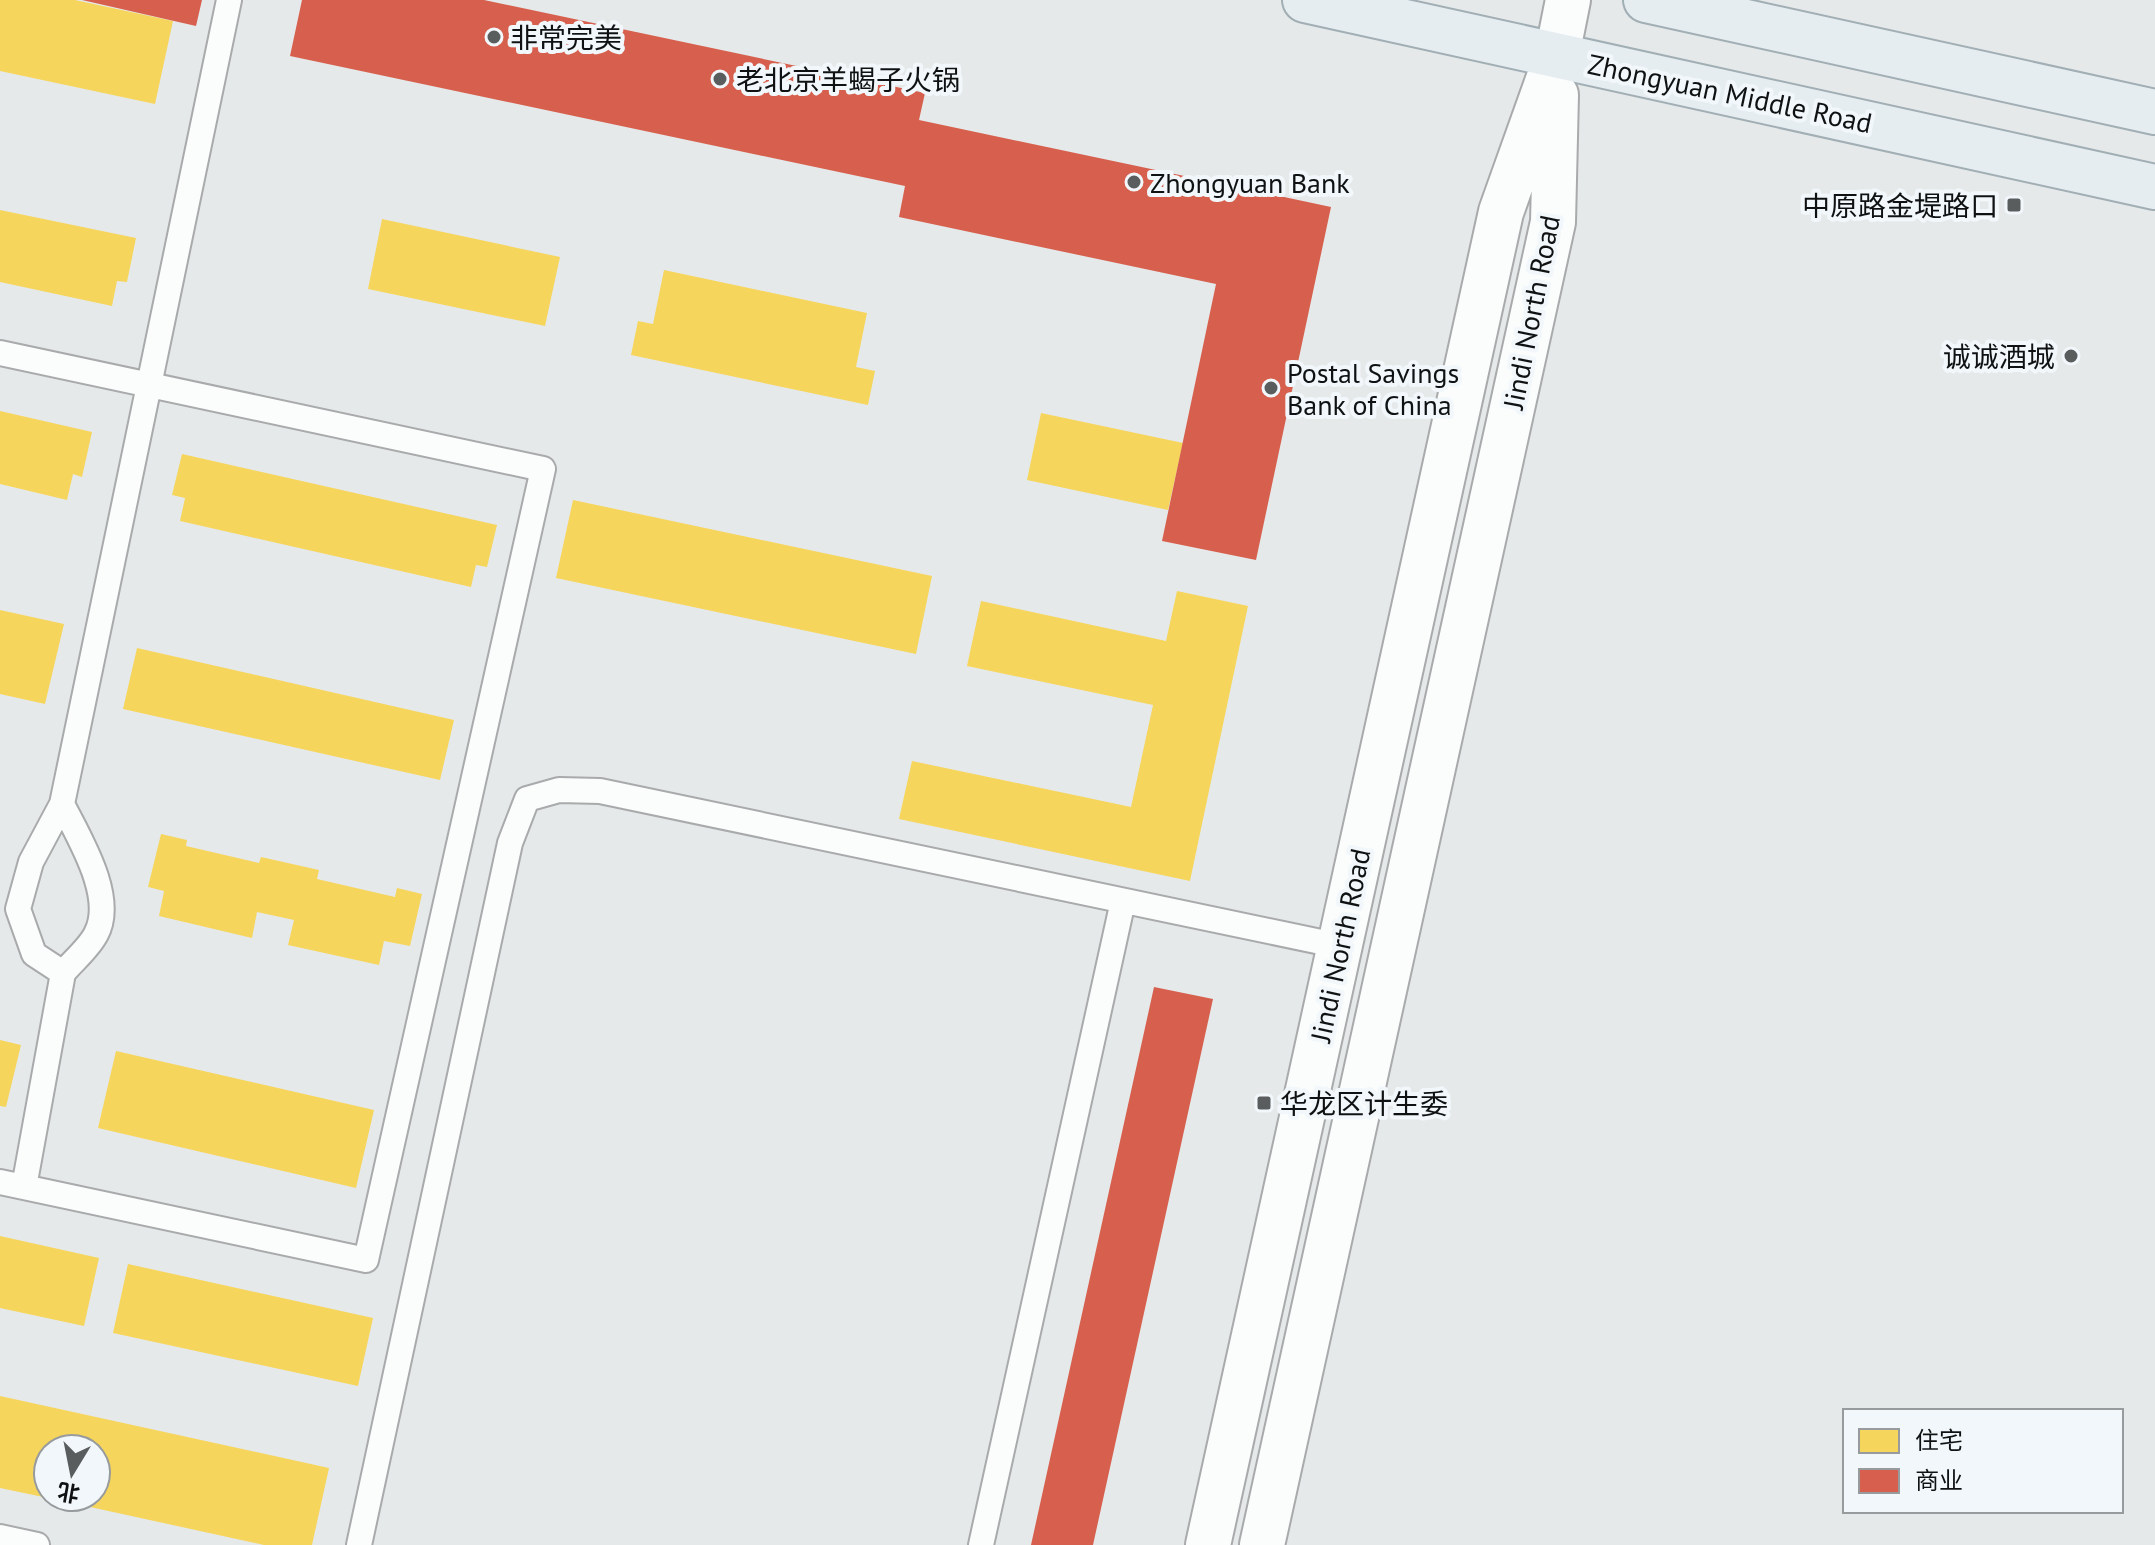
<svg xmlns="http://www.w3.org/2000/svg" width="2155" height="1545" viewBox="0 0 2155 1545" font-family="'PT Sans','Noto Sans SC',sans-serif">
<rect width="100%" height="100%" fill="#e6e9ea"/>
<!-- homes -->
<path fill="#f6d55c" d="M0,0H75L173,21L155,104L0,71Z
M0,210L136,238L127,282L117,281L112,306L0,282Z
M382,219L560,257L545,326L368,289Z
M664,270L867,313L856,367L875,371L868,405L631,355L638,321L653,324Z
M0,411L92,432L82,477L73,474L67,500L0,484Z
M1041,413L1183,443L1168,510L1027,480Z
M182,454L497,525L487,567L476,565L471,587L180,521L185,498L172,495Z
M573,500L932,576L916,654L556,578Z
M1177,591L1248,606L1190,881L899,819L912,761L1131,807L1153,705L967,666L981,601L1166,641Z
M0,610L64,624L45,704L0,694Z
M137,648L454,720L440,780L123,709Z
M161,834L187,840L186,846L259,863L261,857L319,870L317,879L395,897L397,888L422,894L410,946L384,941L379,965L288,945L294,920L257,912L252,938L159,916L164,891L148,887Z
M0,1040L21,1045L6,1107L0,1106Z
M116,1051L374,1110L356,1188L98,1128Z
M0,1236L99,1258L84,1326L0,1308Z
M128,1264L373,1318L358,1386L113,1333Z
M0,1396L329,1468L312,1545H264L49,1498L96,1497V1449H48V1498L0,1488Z"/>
<!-- shops -->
<path fill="#d6604d" d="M82,0H202L196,26Z
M302,0H484L925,93L919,120L1331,207L1256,560L1162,541L1216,284L899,217L905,186L290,56Z
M1154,987L1213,999L1093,1545H1031Z"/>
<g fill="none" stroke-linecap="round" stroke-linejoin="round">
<defs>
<path id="lane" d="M0,353L543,469L366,1260L0,1182
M62,804C79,838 116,897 96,934C89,948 73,961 63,973
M24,1187L63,973L34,954L18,909L31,862L62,804L229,0
M0,1537L37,1545
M359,1545L510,843L527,799L559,790L600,791L1340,946
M981,1545L1123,901"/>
<path id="secondary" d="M1208,1545L1501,212L1557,55L1568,0
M1262,1545L1553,222L1556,95"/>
<path id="primary" d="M1305,0L2155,187
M1646,0L2155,112"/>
</defs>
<!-- lane casing -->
<use href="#lane" stroke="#a8aaab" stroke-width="28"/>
<!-- secondary casing -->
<use href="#secondary" stroke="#a8aaab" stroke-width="48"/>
<!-- primary casing -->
<use href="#primary" stroke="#a1afb5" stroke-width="48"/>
<!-- lane -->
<use href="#lane" stroke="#fbfcfc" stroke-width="24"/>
<!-- secondary -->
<use href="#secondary" stroke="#fbfcfc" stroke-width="44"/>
<!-- primary -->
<use href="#primary" stroke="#e6edf1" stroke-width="44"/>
</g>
<!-- markers -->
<g fill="#5a5d5e" stroke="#f1f7fa" stroke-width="3">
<circle cx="494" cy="37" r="8"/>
<circle cx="720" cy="79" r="8"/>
<circle cx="1134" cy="182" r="8"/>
<rect x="2006" y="197" width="16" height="16" rx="4"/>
<circle cx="2071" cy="356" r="8"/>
<circle cx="1271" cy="388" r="8"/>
<rect x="1256" y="1095" width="16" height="16" rx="4"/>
</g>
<g text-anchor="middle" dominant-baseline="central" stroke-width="8" stroke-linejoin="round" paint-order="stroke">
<!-- poi labels -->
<g font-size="28" fill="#0f1112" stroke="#f1f7fa" text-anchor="start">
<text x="510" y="37">非常完美</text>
<text x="736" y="79">老北京羊蝎子火锅</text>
<text x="1150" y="182">Zhongyuan Bank</text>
<text x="1998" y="205" text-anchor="end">中原路金堤路口</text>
<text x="2055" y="356" text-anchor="end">诚诚酒城</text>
<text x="1287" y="372">Postal Savings<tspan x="1287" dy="32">Bank of China</tspan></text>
<text x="1280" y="1103">华龙区计生委</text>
</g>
<!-- street labels -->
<g font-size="28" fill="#0f1112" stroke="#f1f7fa">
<text transform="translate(1730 93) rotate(12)">Zhongyuan Middle Road</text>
<text transform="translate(1531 312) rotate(-79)">Jindi North Road</text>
<text transform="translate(1340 945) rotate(-78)">Jindi North Road</text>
</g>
</g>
<!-- legend -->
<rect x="1843" y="1409" width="280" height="104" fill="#f1f7fa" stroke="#979b9d" stroke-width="2"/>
<rect x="1859" y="1429" width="40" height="24" fill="#f6d55c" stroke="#979b9d" stroke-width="2"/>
<text x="1915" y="1449" font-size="24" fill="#0f1112">住宅</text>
<rect x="1859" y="1469" width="40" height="24" fill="#d6604d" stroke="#979b9d" stroke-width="2"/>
<text x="1915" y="1489" font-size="24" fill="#0f1112">商业</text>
<!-- north arrow -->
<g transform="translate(72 1473) rotate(190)"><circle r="38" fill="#f1f7fa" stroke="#979b9d" stroke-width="2"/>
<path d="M0-6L14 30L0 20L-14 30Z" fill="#5a5d5e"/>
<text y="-12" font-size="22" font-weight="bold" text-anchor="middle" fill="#0f1112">北</text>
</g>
</svg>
